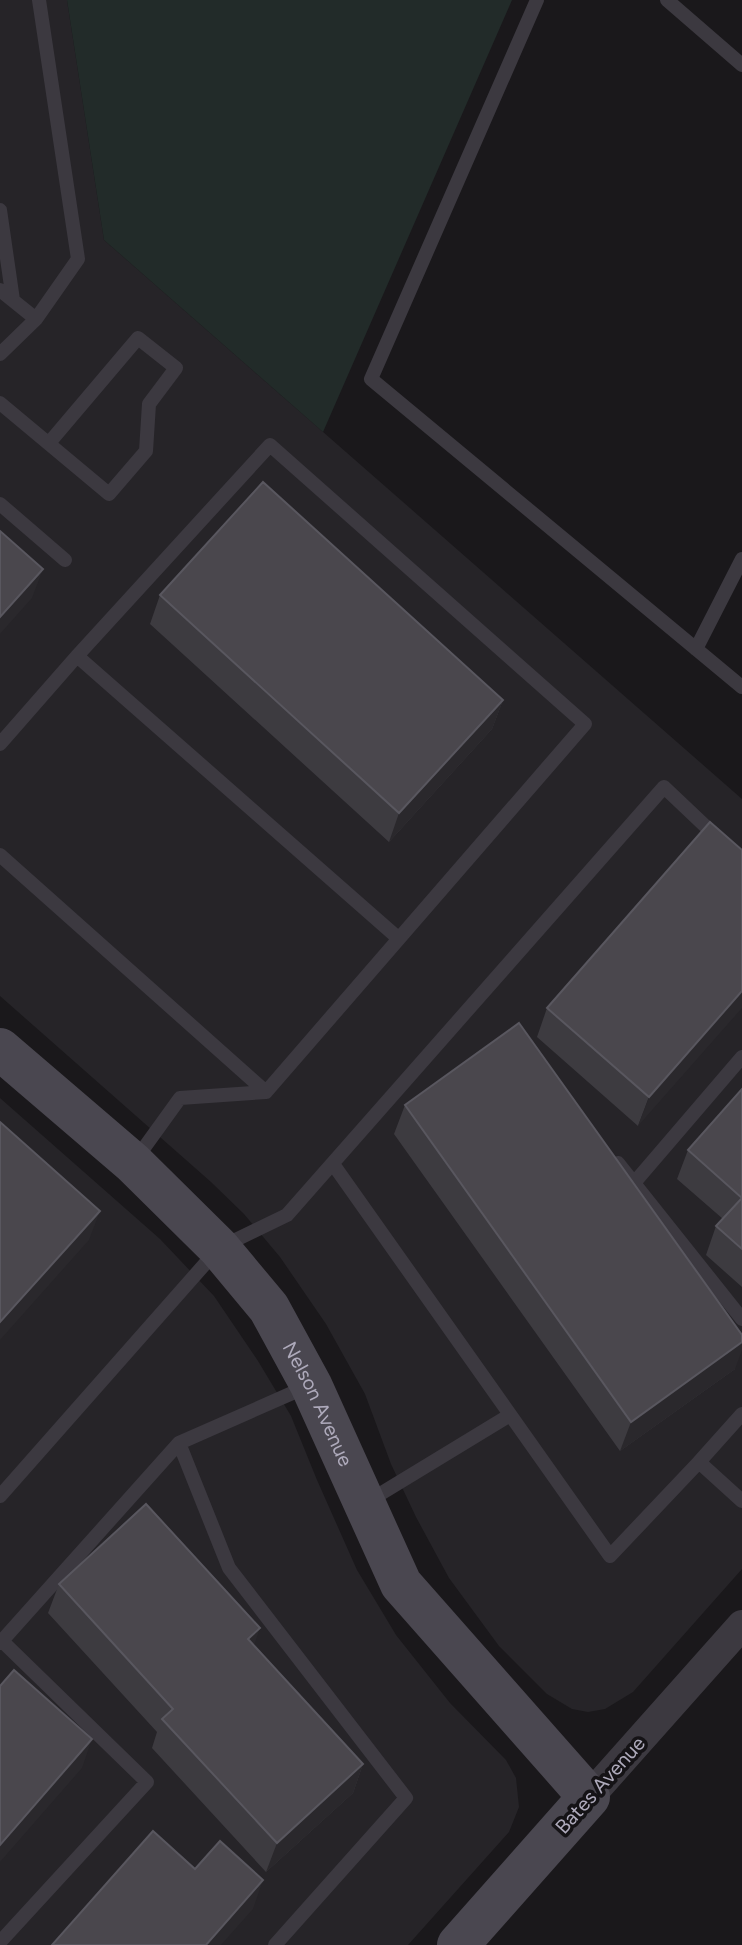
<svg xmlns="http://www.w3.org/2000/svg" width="742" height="1945" viewBox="0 0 742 1945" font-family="Figtree,sans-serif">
<rect width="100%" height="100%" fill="#1a181b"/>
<!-- built -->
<path fill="#262428" d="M0,0H67L104,240L742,799V1569L633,1692L605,1709L588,1712L572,1709L547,1694L499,1646L449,1578L416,1517L391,1464L365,1394L326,1324L280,1257L244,1214L211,1182L0,996Z
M0,1098L160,1239L214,1296L258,1361L291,1416L317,1480L357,1570L396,1635L450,1703L506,1760L516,1778L519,1807L509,1832L408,1945H0Z"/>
<!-- green -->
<path fill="#222b29" d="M67,0H512L323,432L104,240Z"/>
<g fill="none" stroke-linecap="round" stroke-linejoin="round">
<!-- lane -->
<path stroke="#3c3940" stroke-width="14" d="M537,0L371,379L742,687
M667,0L742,65
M0,210L13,300
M0,290L36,319
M0,354L36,319L78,259L39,0
M0,403L109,494L146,451L149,404L176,368L138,338L49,443
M0,504L65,560
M696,649L742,559
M77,656L398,938
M0,744L77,656L270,445L585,724L266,1092L180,1098L136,1159
M0,855L266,1092
M618,1163L742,1319
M333,1164L610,1556L699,1462
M634,1183L742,1057
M742,1414L699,1462L742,1501
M179,1443L229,1568L406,1798L275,1945
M0,1496L219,1248L287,1215L664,787L742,861
M367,1502L510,1415
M0,1643L179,1443L306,1387
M0,1942L147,1782L2,1641"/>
<!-- street -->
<path stroke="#3c3940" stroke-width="30" d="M589,1797L742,1625"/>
<!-- secondary -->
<path stroke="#4a4750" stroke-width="42" id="s1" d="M0,1049L133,1163L219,1248L269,1308L311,1385L401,1584L589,1797L458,1945"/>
</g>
<!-- wall -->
<path fill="#3d3b40" d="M160,595L503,700L492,729L389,842L150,624Z
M742,850L638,1126L537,1037L547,1008Z
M742,1089V1287L706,1255L716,1226L723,1219L677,1179L688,1150Z
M405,1105L735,1369L620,1451L394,1134Z
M59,1584L254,1645L363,1764L353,1793L266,1872L152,1748L157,1732L48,1613Z"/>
<!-- shaded-wall -->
<path fill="#2a282c" d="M43,569L32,598L0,634V617Z
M503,700L492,729L389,842L399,813Z
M742,991V1008L638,1126L649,1097Z
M100,1211L89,1240L0,1340V1322Z
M742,1342V1350L735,1369L620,1451L631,1422Z
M260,1628L250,1657L248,1639Z
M92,1739L82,1768L0,1862V1845Z
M363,1764L353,1793L266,1872L277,1843Z
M263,1880L253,1909L221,1945H206Z"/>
<!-- building -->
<path fill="#4a474d" stroke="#59575f" stroke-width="2" d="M263,482L503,700L399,813L160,595Z
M0,531L43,569L0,617Z
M710,822L742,850V991L649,1097L547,1008Z
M519,1023L742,1335V1342L631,1422L405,1105Z
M742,1089V1249L716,1226L742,1198L688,1150Z
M0,1122L100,1211L0,1322Z
M146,1504L260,1628L248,1639L363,1764L277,1843L162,1719L173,1709L59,1584Z
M14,1670L92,1739L0,1845V1686Z
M153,1831L195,1869L220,1841L263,1880L206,1945H52Z"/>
<g text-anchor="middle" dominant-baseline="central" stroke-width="7" stroke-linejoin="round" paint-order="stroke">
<!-- street labels -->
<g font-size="20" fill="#aeaabb" stroke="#151316">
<text stroke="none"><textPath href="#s1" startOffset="482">Nelson Avenue</textPath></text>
<text transform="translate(600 1785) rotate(-48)">Bates Avenue</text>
</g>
</g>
</svg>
